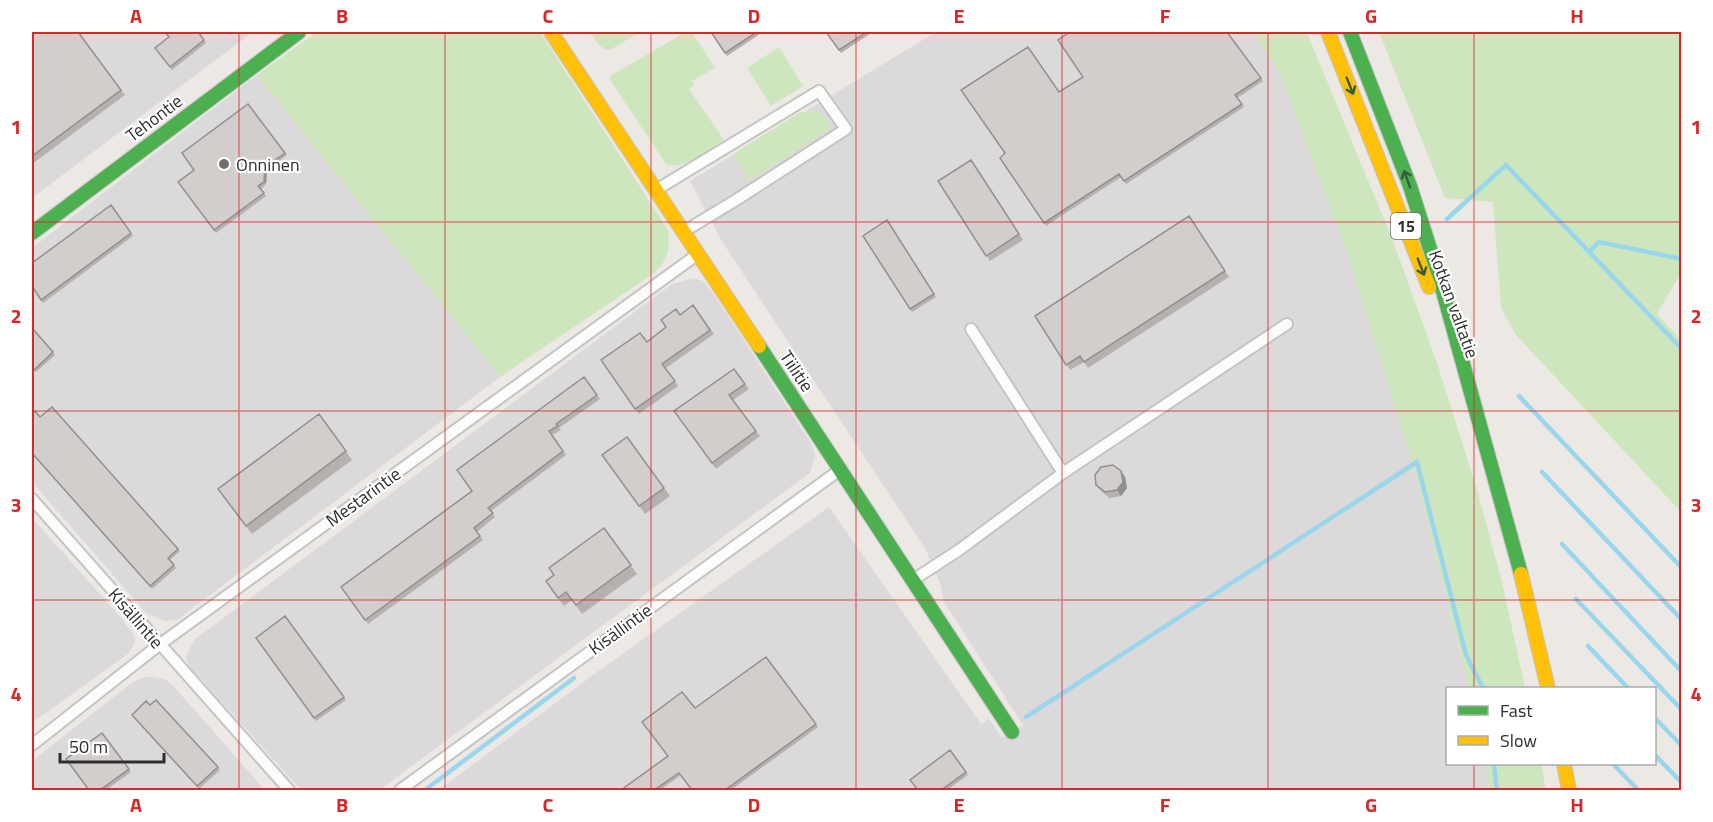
<svg xmlns="http://www.w3.org/2000/svg" width="1713" height="822" viewBox="0 0 1713 822" font-family="'Titillium Web',sans-serif">
<rect width="100%" height="100%" fill="#ece8e4"/>
<!-- industrial -->
<path fill="#dcd9db" d="M32,32H253L32,198Z
M936,32H1254L1279,71L1345,247L1414,468L1469,688H1448V764H1486L1489,790H439L593,675L829,507L981,724L989,719L1002,738L1023,725L944,602L940,583L926,550L723,243L690,181Z
M257,75L500,377L177,620L164,621L146,613L32,482V248Z
M693,278L703,281L713,293L812,445L815,455L810,473L379,790H301L189,666L186,657L194,640L672,284Z
M32,518L117,613L135,636L134,644L128,654L32,723Z
M145,677H155L166,680L175,688L265,790H32V761L133,682Z"/>
<!-- green -->
<path fill="#cee6be" d="M317,32H540L668,230C670,253 668,261 650,276L500,377L257,75Z
M590,32H640L610,50C600,50 595,39 590,32Z
M686,32H692L715,68L692,81L694,85L689,89L724,140C708,150 685,171 666,164L610,80V76Z
M1254,32H1306L1310,40L1393,241L1437,363L1478,493L1502,582L1525,688H1469L1414,468L1345,247L1279,71Z
M1379,32H1681V273L1657,314L1681,340V512L1516,335L1501,308L1493,202L1445,198Z
M779,47L803,86L771,106L747,68Z
M815,110C821,113 826,118 830,124L828,130L750,180L733,154L799,113Z
M1486,764H1541L1546,790H1489Z"/>
<g fill="none" stroke-linecap="round" stroke-linejoin="round">
<!-- stream -->
<path stroke="#99d6ec" stroke-width="4.5" d="M1447,219L1506,165L1682,349
M1589,252L1599,242L1682,259
M1519,396L1682,568
M1542,472L1682,620
M1562,544L1682,672
M1576,599L1682,710
M1588,646L1628,688
M1026,717L1417,462L1466,655L1483,688
M1654,717L1682,746
M1654,754L1682,783
M1494,764L1497,790
M1613,764L1638,790
M425,790L574,678"/>
<defs>
<path id="street" d="M656,190L819,91L846,129L736,200L683,232
M971,329L1063,473
M32,499L289,790
M913,580L959,550L1063,473L1287,324
M32,745L159,645L698,254
M400,790L841,469"/>
<path id="fast" d="M1350,32L1410,186L1439,277L1521,574
M32,233L299,32
M759,346L1012,732"/>
<path id="slow" d="M551,32L759,346
M1328,32L1429,287
M1521,574L1548,688
M1564,764L1569,790"/>
</defs>
<!-- street casing -->
<use href="#street" stroke="#c5c4c5" stroke-width="14"/>
<!-- fast casing -->
<use href="#fast" stroke="#c5c4c5" stroke-width="16"/>
<!-- slow casing -->
<use href="#slow" stroke="#c5c4c5" stroke-width="16"/>
<!-- street -->
<use href="#street" stroke="#fcfcfb" stroke-width="10"/>
<!-- fast -->
<use href="#fast" stroke="#4caf50" stroke-width="14"/>
<!-- slow -->
<use href="#slow" stroke="#ffc107" stroke-width="14"/>
</g>
<!-- wall -->
<path fill="#b4b1af" d="M32,32H78L125,95L32,164Z
M198,32L206,43L172,70L155,48Z
M711,32H763L727,56Z
M826,32H873L841,53Z
M1227,32L1263,81L1237,98L1244,107L1126,184L1121,177L1046,226L1000,158L1005,153L1059,92Z
M248,104L287,155L267,170L266,184L261,189L266,196L216,233L178,182L194,170Z
M971,160L1023,240L990,261L938,181Z
M111,205L133,236L43,303L32,286Z
M1189,216L1229,277L1088,368L1084,362L1070,370L1035,316Z
M887,220L936,297L912,312L863,236Z
M693,305L714,334L666,368L678,386L639,414L601,360L647,342L666,327L680,315Z
M53,352L55,355L36,372L32,367Z
M734,369L749,389L733,400L760,436L716,469L674,411Z
M584,377L600,399L559,428L561,430L552,435L566,455L491,511L495,517L477,532L483,540L368,624L341,587L472,491Z
M319,414L352,460L252,534L218,489Z
M40,417L180,551L170,560L176,568L152,589L32,454Z
M627,437L670,496L645,514L602,455Z
M1121,471L1125,477L1127,488L1121,496L1109,498L1100,490L1096,485Z
M604,528L637,574L582,614L572,600L564,606L546,581L554,575Z
M285,616L346,700L316,721L256,638Z
M766,657L818,727L731,790H692L681,775L660,790H621L667,756L695,708Z
M132,715L218,767L220,770L199,789Z
M102,733L131,772L106,790H89Z
M950,750L968,775L947,790H918Z"/>
<!-- shaded-wall -->
<path fill="#92908e" d="M265,167L267,170L266,184L264,182Z
M1121,471L1125,477L1127,488L1121,496L1117,490Z"/>
<!-- building -->
<path fill="#d1cecb" stroke="#92908e" stroke-width="1.5" d="M32,32H78L121,90L32,156Z
M165,32H198L204,40L170,67L155,48L169,37Z
M711,32H757L725,53Z
M826,32H867L839,50Z
M1070,32H1227L1261,78L1235,95L1242,104L1124,181L1119,174L1044,223L1000,158L1005,153L961,90L1028,47L1059,92L1083,77L1058,40Z
M248,104L285,153L265,167L264,182L258,186L264,193L214,230L178,182L194,170L182,153Z
M971,160L1019,234L986,256L938,181Z
M111,205L131,233L41,300L32,286V263Z
M1189,216L1225,271L1084,362L1080,356L1066,365L1035,316Z
M887,220L934,294L910,309L863,236Z
M693,305L710,330L662,364L675,381L635,409L601,360L640,333L647,342L666,327L661,320L676,309L680,315Z
M32,328L53,352L34,370L32,367Z
M734,369L745,384L729,395L756,431L712,463L674,411Z
M584,377L597,395L556,424L558,426L549,431L563,451L488,508L493,513L474,528L480,536L365,620L341,587L472,491L457,470Z
M52,407L178,549L168,558L174,565L150,586L32,453V414L35,411L40,417Z
M319,414L346,451L246,526L218,489Z
M627,437L664,488L639,506L602,455Z
M1113,465L1121,471L1123,482L1117,490L1105,492L1096,485L1095,475L1101,467Z
M604,528L631,565L576,605L566,592L558,598L546,581L554,575L549,568Z
M285,616L344,697L314,718L256,638Z
M766,657L816,724L725,790H692L679,773L654,790H621L668,756L642,722L682,692L695,708Z
M156,700L218,767L197,786L132,715L146,701L150,705Z
M102,733L129,769L100,790H89L66,759Z
M950,750L966,772L941,790H918L910,780Z"/>
<!-- one-way arrows -->
<defs><path id="oneway-shaft" d="M-6 0H5M1.5-3L5.5 0L1.5 3" fill="none" stroke-width="1.6" stroke-linecap="round" stroke-linejoin="round" transform="scale(1.5)"/></defs>
<g stroke="#385b3a">
<use href="#oneway-shaft" transform="translate(1350 86) rotate(68)"/>
<use href="#oneway-shaft" transform="translate(1407 179) rotate(-110)"/>
<use href="#oneway-shaft" transform="translate(1421 267) rotate(69)"/>
</g>
<!-- grid -->
<path fill="none" stroke="#d62828" stroke-width="1.5" stroke-opacity="0.55" d="M239,32V790M445,32V790M651,32V790M856,32V790M1062,32V790M1268,32V790M1474,32V688M32,222H1682M32,411H1682M32,600H1682M1474,764V790"/>
<!-- markers -->
<circle fill="#706f6e" stroke="#fff" stroke-width="2" cx="224" cy="164" r="6"/>
<g text-anchor="middle" dominant-baseline="central" stroke-width="4.5" stroke-linejoin="round" paint-order="stroke">
<!-- shield labels -->
<rect fill="#fff" stroke="#6d6d6d" stroke-width="1.5" x="1391" y="213" width="30" height="26" rx="4.5"/>
<g font-size="16" font-weight="bold" fill="#2e2e2e">
<text x="1406" y="226">15</text>
</g>
<!-- street labels -->
<g font-size="18" fill="#2e2e2e" stroke="#fff">
<text transform="translate(154 118) rotate(-37)">Tehontie</text>
<text transform="translate(1454 304) rotate(70)">Kotkan valtatie</text>
<text transform="translate(797 371) rotate(56)">Tiilitie</text>
<text transform="translate(363 497) rotate(-36)">Mestarintie</text>
<text transform="translate(136 618) rotate(49)">Kisällintie</text>
<text transform="translate(620 629) rotate(-36)">Kisällintie</text>
</g>
<!-- poi labels -->
<g font-size="18" fill="#2e2e2e" stroke="#fff" text-anchor="start">
<text x="236" y="164">Onninen</text>
</g>
</g>
<!-- border -->
<rect width="1713" height="822" fill="none" stroke="#ffffff" stroke-width="66"/>
<!-- legend -->
<rect x="1446" y="687" width="210" height="78" fill="#ffffff" stroke="#ababab" stroke-width="1.5"/>
<rect x="1458" y="706" width="30" height="9" fill="#4caf50" stroke="#ababab" stroke-width="1.5"/>
<text x="1500" y="717" font-size="18" fill="#2e2e2e">Fast</text>
<rect x="1458" y="736" width="30" height="9" fill="#ffc107" stroke="#ababab" stroke-width="1.5"/>
<text x="1500" y="747" font-size="18" fill="#2e2e2e">Slow</text>
<!-- scale -->
<path d="M60 753v9h104v-9" fill="none" stroke="#2e2e2e" stroke-width="3"/>
<text x="69" y="753" font-size="18" fill="#2e2e2e" stroke="#ffffff" stroke-width="4.5" paint-order="stroke">50 m</text>
<rect x="33" y="33" width="1647" height="756" fill="none" stroke="#d62828" stroke-width="2"/>
<g font-size="20" text-anchor="middle" font-weight="bold" fill="#d62828">
<text x="136" y="23">A</text>
<text x="342" y="23">B</text>
<text x="548" y="23">C</text>
<text x="754" y="23">D</text>
<text x="959" y="23">E</text>
<text x="1165" y="23">F</text>
<text x="1371" y="23">G</text>
<text x="1577" y="23">H</text>
<text x="16" y="134">1</text>
<text x="1696" y="134">1</text>
<text x="16" y="323">2</text>
<text x="1696" y="323">2</text>
<text x="16" y="512">3</text>
<text x="1696" y="512">3</text>
<text x="16" y="701">4</text>
<text x="1696" y="701">4</text>
<text x="136" y="812">A</text>
<text x="342" y="812">B</text>
<text x="548" y="812">C</text>
<text x="754" y="812">D</text>
<text x="959" y="812">E</text>
<text x="1165" y="812">F</text>
<text x="1371" y="812">G</text>
<text x="1577" y="812">H</text>
</g>
</svg>
